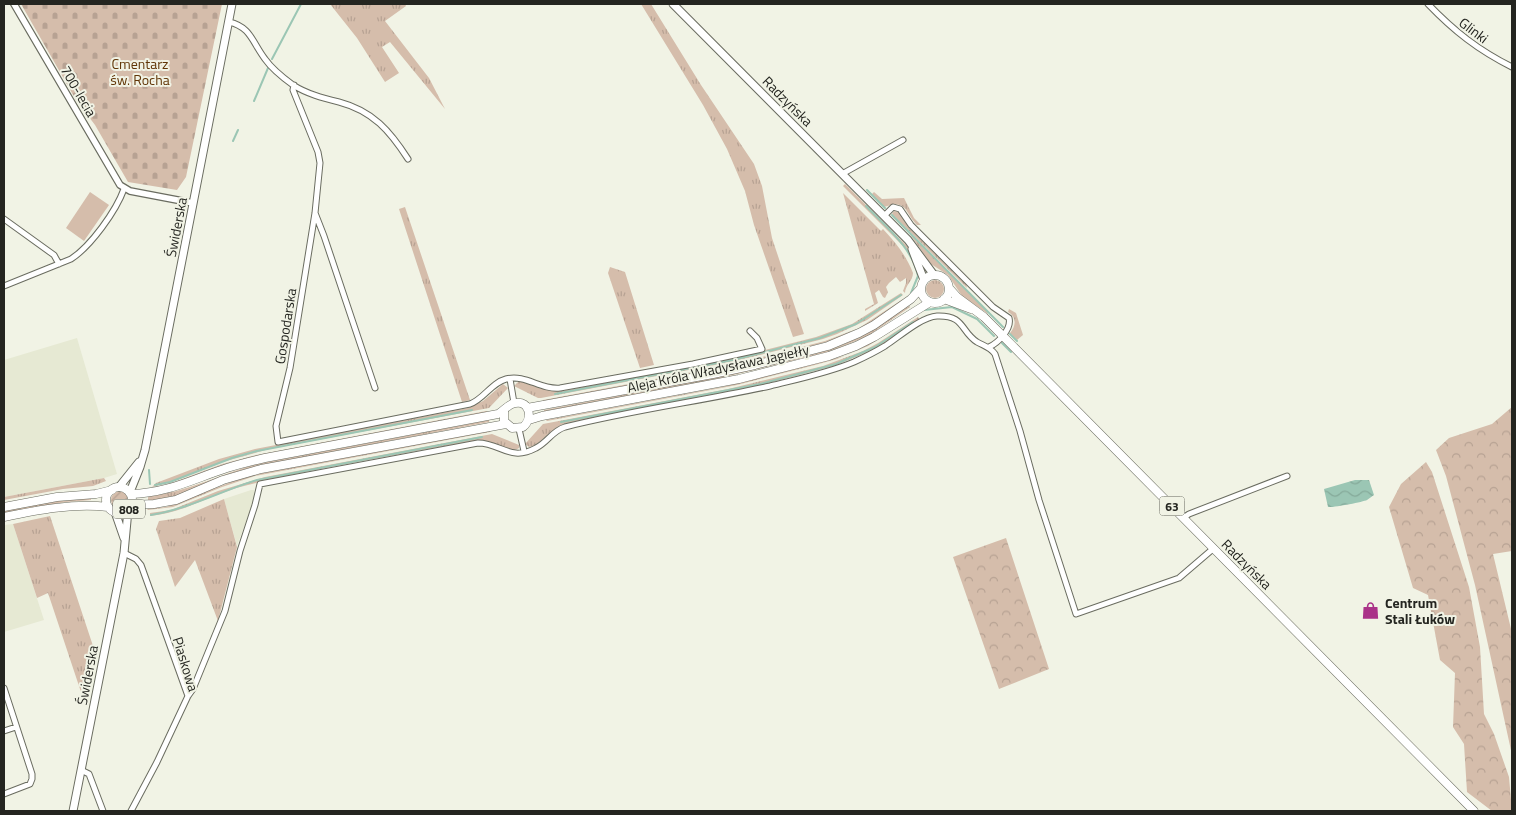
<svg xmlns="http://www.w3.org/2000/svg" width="1516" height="815" viewBox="0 0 1516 815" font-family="'Titillium Web',sans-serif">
<defs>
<pattern id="grass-tufts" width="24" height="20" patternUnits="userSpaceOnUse" patternTransform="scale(1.25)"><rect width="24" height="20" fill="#d5bdab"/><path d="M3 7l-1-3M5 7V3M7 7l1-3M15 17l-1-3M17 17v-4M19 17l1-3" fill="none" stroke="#b7a293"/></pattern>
<pattern id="forest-crowns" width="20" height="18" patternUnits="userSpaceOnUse" patternTransform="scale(1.25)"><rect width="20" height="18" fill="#d5bdab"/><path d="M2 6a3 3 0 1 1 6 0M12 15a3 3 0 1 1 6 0" fill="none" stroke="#b7a293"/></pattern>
<pattern id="cemetery-stones" width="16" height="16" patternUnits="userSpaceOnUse" patternTransform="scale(1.25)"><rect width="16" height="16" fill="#d5bdab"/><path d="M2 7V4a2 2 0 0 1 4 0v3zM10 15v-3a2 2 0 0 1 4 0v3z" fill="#b7a293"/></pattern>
<pattern id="garden-furrows" width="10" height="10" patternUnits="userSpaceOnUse" patternTransform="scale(1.25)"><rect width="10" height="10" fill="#d5bdab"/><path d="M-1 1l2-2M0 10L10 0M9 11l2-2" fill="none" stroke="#b7a293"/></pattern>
<pattern id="water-waves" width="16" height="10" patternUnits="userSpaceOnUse" patternTransform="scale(1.25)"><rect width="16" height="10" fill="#9bc6b4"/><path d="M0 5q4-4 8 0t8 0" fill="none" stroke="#85aa9a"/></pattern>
</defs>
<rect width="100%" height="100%" fill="#f1f3e5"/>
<!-- built -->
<path fill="#e6e9d3" d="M77,338L117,474L104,478L4,497V360Z
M251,490H254L255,497L237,546L224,499Z
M13,524L44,620L4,632V525Z"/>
<!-- grass -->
<path fill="url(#grass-tufts)" d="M330,4H405L406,6L385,21L429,78L445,109L390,42L382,47L399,73L385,82L357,38Z
M641,4H651L701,85L754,164L762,186L772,238L804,334L793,337L754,225L745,191L727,149L703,105Z
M845,184L908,247L909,252L843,186Z
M874,192L882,199L904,198L914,218L921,225H917C904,211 907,199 884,207L872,194Z
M843,193L881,231L883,229C896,243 906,255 913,273C913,281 905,285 905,293L903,291L906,283V278L900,282L896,277L889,283L886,287L888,292L885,298L883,297L879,290L875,293L878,303L865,311V309L874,304Z
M405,207L470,400L462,402L399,209Z
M894,211L900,212L905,222L915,233L966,284L967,288L892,214Z
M909,233L987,311L988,314L962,296L948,275L931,264Z
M610,267L625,272L654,365L640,368L608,273Z
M926 289a9 9 0 1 1 18 0a9 9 0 1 1-18 0Z
M901,293L903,295L867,320L837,334L823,339L736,361L541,398H538L514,386L519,381L546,390L562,391L725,360L816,337L852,324Z
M903,299C896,312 844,336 826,342L748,363L543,402V400L735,364L825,341L859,328Z
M909,306L910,307L868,336L828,352L717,379L544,412V410L737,373L814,354L837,347L860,337Z
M1009,309L1016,313L1023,335L1017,340L1010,333C1016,326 1017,317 1008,312Z
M914,316L868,346L837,359L815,365L737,385L547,421L546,420L722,387L818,363L844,356L862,348Z
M918,317L920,320L876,349L833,366L753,387L564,424C550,429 541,445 529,447L525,444L543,424L728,389L823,366L863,351L878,343Z
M503,384L508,388L489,408L269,449L219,463L172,482L152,487L156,483L219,459L255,449L468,408L483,401Z
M486,411L488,412L275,452L229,463L186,481L158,488L222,464L256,455Z
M489,420V422L264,465L228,475L173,497L148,501V496C186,493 220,474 257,464Z
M491,430L490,432L255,476L222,487L173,507L148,510L147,509L166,507L234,481L263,473Z
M492,434L519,445V448C509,454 500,445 490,442C484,440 479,441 473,441C397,455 318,467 244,486C211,494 184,513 150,516V513L171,510L218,491L265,477Z
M104,478L106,481L93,486L63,489L4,500V497Z
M91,498V500L66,502L4,513V511L55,501Z
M224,499L237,547L218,621L195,560L175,587L156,529L159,521L180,518Z
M50,516L95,652L85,704L48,593L37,598L13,524Z"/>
<!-- forest -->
<path fill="url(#forest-crowns)" d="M1512,407V551L1493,554L1512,633V755L1475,585L1446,476L1436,450L1449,438L1492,424Z
M1426,462L1432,472L1469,587L1480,647L1484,714L1494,734L1509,777L1512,811H1492L1467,792L1464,744L1453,727L1455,673L1440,660L1428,595L1413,588L1389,507L1401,484Z
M1006,538L1049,669L999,689L953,557Z"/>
<!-- cemetery -->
<path fill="url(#cemetery-stones)" d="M21,4H222L186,177L177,190L128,182L95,125L76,100Z"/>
<!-- garden -->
<path fill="url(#garden-furrows)" d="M111 500a9 9 0 1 1 18 0a9 9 0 1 1-18 0Z"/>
<!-- pitch -->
<path fill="#d5bdab" d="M90,192L109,205L84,241L66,228Z"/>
<!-- water -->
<path fill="url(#water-waves)" d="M1355,480H1369L1374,495C1372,496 1370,498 1367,500C1363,502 1332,508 1328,507L1324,489Z"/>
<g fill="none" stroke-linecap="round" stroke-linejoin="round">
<!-- stream -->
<path stroke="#9bc6b4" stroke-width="2" d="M272,59L301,4
M254,101L268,68
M233,141L238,130
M867,190L885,208
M866,206C886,227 912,247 918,276L911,293
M892,215L1003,327
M924,310L952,307L977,319L994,336
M1010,334L1017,341
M1002,343L1011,352
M555,394L733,360L820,338L856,324L901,295
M561,422L760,384L836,364L875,347L913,322
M149,470L150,484
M155,485L170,482L232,458L257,451L472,410
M151,515C188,509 221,491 257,480L482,437"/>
<defs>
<path id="minor" d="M1428,4C1454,31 1478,50 1512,67
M229,22C251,27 252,42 265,59C272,69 282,77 293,85C307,94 323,98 339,102C373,111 390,131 408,159
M294,85L293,90L318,152L320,163L315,213L290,368L276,426L278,442L470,404C484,399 491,383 506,379C526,374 540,390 560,388L693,364L762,349L757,338L750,331
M842,174L903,140
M315,213L324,236L375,388
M884,216L893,207L900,209L911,225L993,307L1009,318C1012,329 998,343 989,347
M4,219L54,255L59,264
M4,286L71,259C91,246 116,211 124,189
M510,379L514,403
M519,429L524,451
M1183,518L1189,514L1287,476
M124,553L136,559L141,565L188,696
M4,688L32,774V779L30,784L4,794
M4,731L16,727
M81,770L89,774L103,811
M131,811L157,762L188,696L193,689L225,611L240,551L255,505L260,484L478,443C501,443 510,462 536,448C548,442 552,431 565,427C633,410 702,401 770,386C798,379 828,373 854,362C865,357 875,352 885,346C899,337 921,317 937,316C965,315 960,331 977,342C984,346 990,347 995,354L1020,431L1039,500L1076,614L1179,578L1214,548"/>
<path id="tertiary" d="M14,4L120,185L130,191L193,203"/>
<path id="secondary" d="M673,4L908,240L934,275
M912,249L924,280
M119,487L139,462
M130,492L140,467L145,450L232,4
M115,512L124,538
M73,811L124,553L128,510"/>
<path id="primary" d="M921 289a14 14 0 1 1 28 0a14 14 0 1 1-28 0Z
M949,288L957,297L984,317L1474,811
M944,299L971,309
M527,408L713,374L755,365L828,346L859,333L874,325L911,299L921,288
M529,420L542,416L739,379L829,356L856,346L874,337L930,302
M106 500a13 13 0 1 1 26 0a13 13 0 1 1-26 0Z
M131,494C168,493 193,479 227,468C240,464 252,461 265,458L498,414C504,411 508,404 515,403C530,400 533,419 523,427L512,428L504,421V411
M131,505L154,504L176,500L223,480L261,469L506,424
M4,507L57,497L96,494L112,490
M4,517C38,510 73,503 108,507"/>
</defs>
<!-- minor casing -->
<use href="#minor" stroke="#6a6c60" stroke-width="7"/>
<!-- tertiary casing -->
<use href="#tertiary" stroke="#6a6c60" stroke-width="8"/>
<!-- secondary casing -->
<use href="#secondary" stroke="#6a6c60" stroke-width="9"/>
<!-- primary casing -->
<use href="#primary" stroke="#6a6c60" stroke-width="9"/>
<!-- minor -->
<use href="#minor" stroke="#fff" stroke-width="5"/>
<!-- tertiary -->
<use href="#tertiary" stroke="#fff" stroke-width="5.5"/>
<!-- secondary -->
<use href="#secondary" stroke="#fff" stroke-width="7"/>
<!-- primary -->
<use href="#primary" stroke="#fff" stroke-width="8"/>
</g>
<!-- icons -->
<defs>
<symbol id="shop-bare" viewBox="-9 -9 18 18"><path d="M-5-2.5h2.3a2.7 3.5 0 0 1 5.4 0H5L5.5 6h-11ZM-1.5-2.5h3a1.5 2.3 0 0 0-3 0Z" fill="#aa3288" stroke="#f1f3e5" stroke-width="2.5" paint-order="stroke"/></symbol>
</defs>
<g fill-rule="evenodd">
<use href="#shop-bare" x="1358" y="598" width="25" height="25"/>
</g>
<g text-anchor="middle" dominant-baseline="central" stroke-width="4" stroke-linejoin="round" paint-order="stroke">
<!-- shield labels -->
<g fill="#f1f3e5" stroke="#62635b" stroke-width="1">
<rect x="1159.5" y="496.5" width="25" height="19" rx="4"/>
<rect x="113" y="499.5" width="32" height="19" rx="4"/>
</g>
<g font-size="12" font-weight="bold" fill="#242520">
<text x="1172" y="506">63</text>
<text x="129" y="509">808</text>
</g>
<!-- street labels -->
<g font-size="14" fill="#242520" stroke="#f1f3e5">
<text transform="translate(1474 30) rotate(37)">Glinki</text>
<text transform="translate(79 91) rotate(60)">700-lecia</text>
<text transform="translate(788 101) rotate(45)">Radzyńska</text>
<text transform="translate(176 227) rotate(-79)">Świderska</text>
<text transform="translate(285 326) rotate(-81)">Gospodarska</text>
<text transform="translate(718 368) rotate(-12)">Aleja Króla Władysława Jagiełły</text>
<text transform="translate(1247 564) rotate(45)">Radzyńska</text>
<text transform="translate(186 664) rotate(73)">Piaskowa</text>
<text transform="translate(87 675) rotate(-79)">Świderska</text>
</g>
<!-- park labels -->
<g font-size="14" fill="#603506" stroke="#f1f3e5">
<text x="140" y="63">Cmentarz<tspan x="140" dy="16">św. Rocha</tspan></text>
</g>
<!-- poi labels -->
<g font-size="14" font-weight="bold" fill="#242520" stroke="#f1f3e5" text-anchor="start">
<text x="1385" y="602">Centrum<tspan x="1385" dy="16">Stali Łuków</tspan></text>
</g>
</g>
<!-- border -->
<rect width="1516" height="815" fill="none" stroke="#242520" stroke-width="10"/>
</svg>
